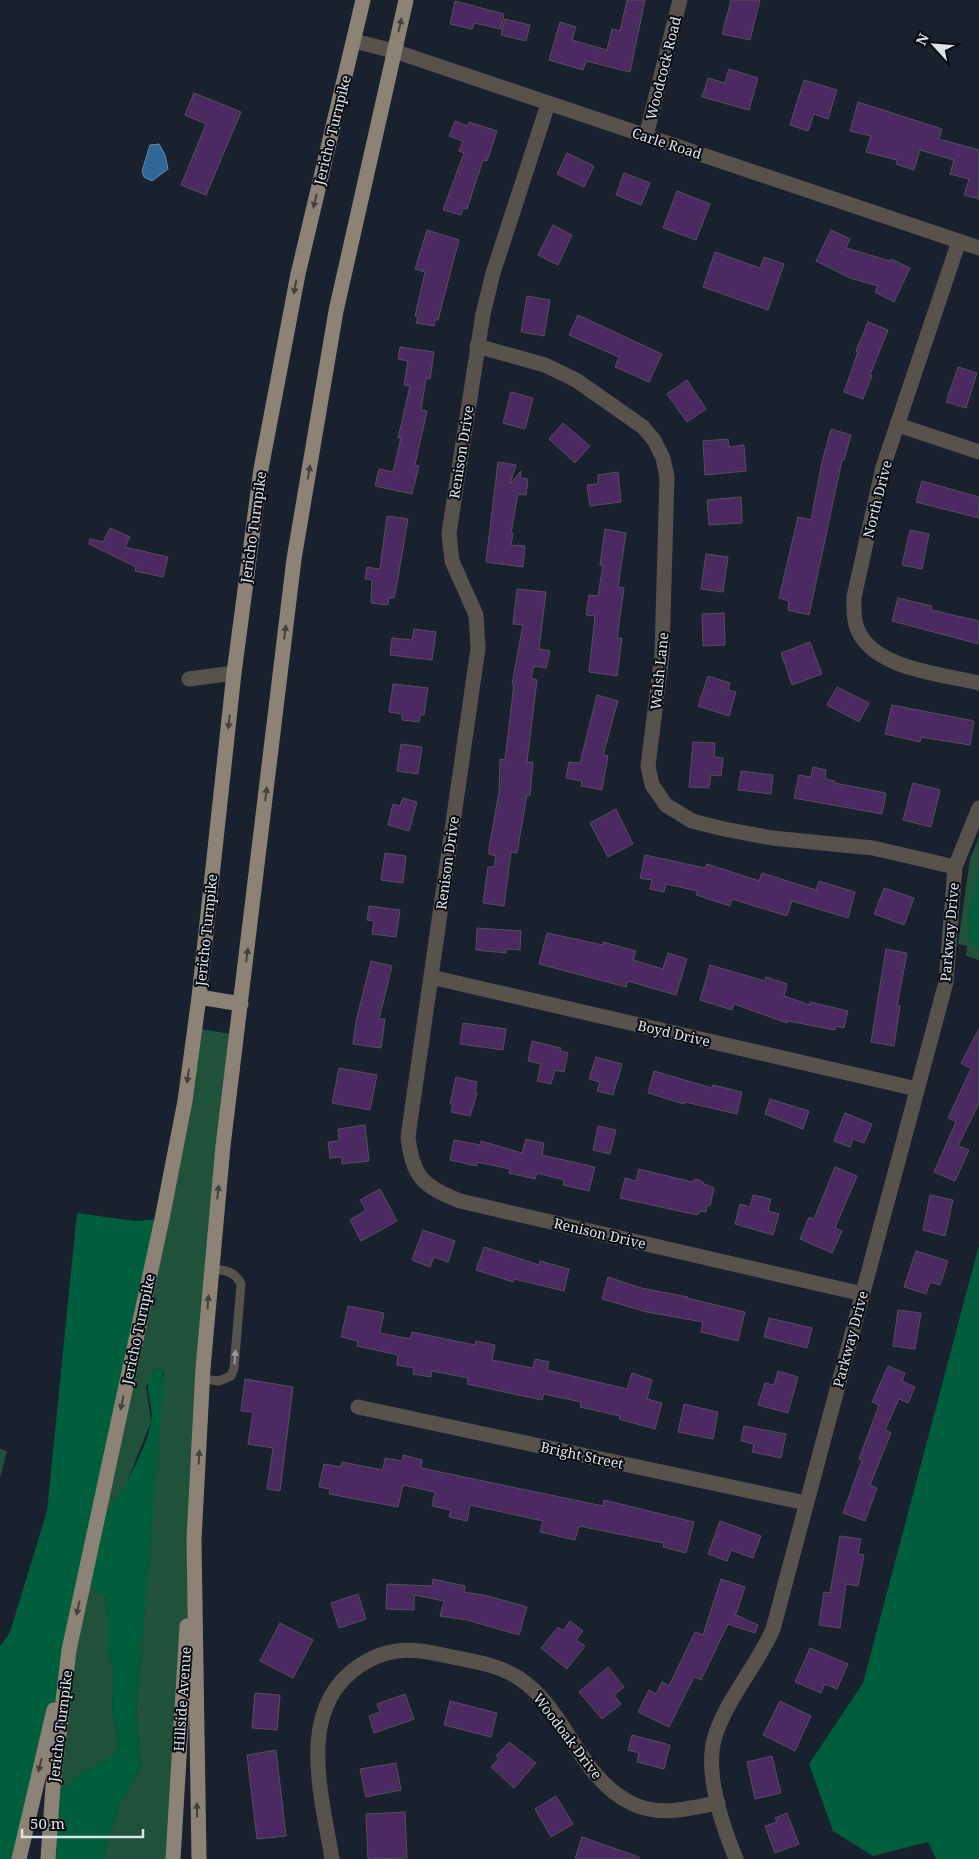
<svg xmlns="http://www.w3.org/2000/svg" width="979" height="1859" viewBox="0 0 979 1859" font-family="'Noto Serif',serif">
<rect width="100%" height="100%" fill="#1a212e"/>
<!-- green -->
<path fill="#20523b" d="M979,837V960L966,956L967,946L958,944L970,859Z
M195,1028L237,1035L182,1687L173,1859H106L105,1852L119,1806L141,1768L136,1713L164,1372L146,1386L151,1422L124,1489L103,1519Z
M0,1449L7,1451L0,1478Z
M87,1565L91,1587L104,1596L108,1614V1650L114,1677L112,1705L118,1746L112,1758L77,1775L56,1797Z"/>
<!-- forest -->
<path fill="#005e3c" d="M979,868V951L969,938L970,910Z
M77,1213L135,1221L162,1219L103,1519C120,1494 146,1452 151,1422C155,1400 138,1386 158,1368H161L164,1378L136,1713L141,1768L119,1806L105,1852L106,1859H48L55,1797L77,1775L111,1758L118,1746L112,1705L114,1677L108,1650V1614L104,1596L91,1587L87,1567L19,1859H0V1647L10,1632L47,1511Z
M979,1245V1859H936L928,1842L873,1856L833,1831L809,1764L863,1683Z"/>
<!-- water -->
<path fill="#316796" stroke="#648caf" d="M159,144L165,155L168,169L152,181L144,177L142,171L150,145Z"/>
<!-- building -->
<path fill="#4a2a60" stroke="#574e5d" d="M627,0H645L630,72L586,61L583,70L549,60L560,22L576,27L572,40L607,50L612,29L620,31Z
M731,0H760L750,40L722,34Z
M455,1L504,14L501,29L474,23L472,29L450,24Z
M505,19L530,25L526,41L501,35Z
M729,69L758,78L749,110L702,97L708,78L725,83Z
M804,80L837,90L828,119L814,114L808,131L790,125Z
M194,93L241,112L206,195L181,185L206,124L185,115Z
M858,102L942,129L939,139L979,150V199L964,195L969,179L950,174L954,160L920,150L914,170L896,164L897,160L866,152L871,136L850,131Z
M455,121L468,126L469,122L497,131L487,161L483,160L467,209L463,208L461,215L443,210L464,153L459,151L463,141L449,136Z
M567,153L594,166L584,187L557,174Z
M624,173L650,183L641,205L616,195Z
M677,191L710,204L696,240L663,228Z
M553,225L572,235L558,265L538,255Z
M427,230L459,240L438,320H435L434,326L416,323L418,317L415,316L425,272L415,269Z
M831,230L850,239L846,248L890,261L891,259L910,268L894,302L875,292L878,286L850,278L816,261Z
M715,252L760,268L764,257L784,264L768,310L703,287Z
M527,296L550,300L544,336L521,332Z
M578,315L662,354L649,382L615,367L619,357L569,335Z
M868,322L888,330L870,375L872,376L863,399L844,392L858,352L856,351Z
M400,347L434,352L430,379L426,378L421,410L427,411L415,465L419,466L412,494L375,486L379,469L393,472L401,438H398L410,386L404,385L408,361L398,359Z
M958,367L977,373L966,408L946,402Z
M687,380L706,409L687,422L667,394Z
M511,392L533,398L525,429L503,423Z
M563,423L590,446L575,463L549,439Z
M831,429L851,435L844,460H842L809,615L788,610L789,601L779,598L798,517L811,520L822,462Z
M728,439L729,447L744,445L746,471L705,475L703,441Z
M498,462L516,465L510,484L521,471L520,478L528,479L526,495L518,494L511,533H513L511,545L525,546L523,567L486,562Z
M618,472L621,502L590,506L587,485L598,484V475Z
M922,481L979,497V518L916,502Z
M741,497L742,523L709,525L707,500Z
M387,516L408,519L396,589L394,598H389L388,605L371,603L372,580L365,579L367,567L380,569Z
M110,528L130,537L125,547L168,557L163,577L135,571L136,567L89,544L90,539L103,542Z
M605,529L626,533L618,587L624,588L617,638H622L617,676L589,672L595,616L586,615L589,595L598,596L603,565H600Z
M910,530L929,534L922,569L902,565Z
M706,554L728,557L723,592L701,589Z
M517,589L546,592L539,649L550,651L546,668L534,666L531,678L537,680L527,762H533L530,795H527L517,853L511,852L504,906L483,903L488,867H494L496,856L489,854V848L499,793L500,759L505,760L514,684H512L523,625L513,624Z
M898,598L932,606L931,610L979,621V644L892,621Z
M724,613L725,645L703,646L702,614Z
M414,629L436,632L432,660L390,655L392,638L412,640Z
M810,642L822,674L792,685L781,653Z
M708,676L730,683L728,690L736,692L729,716L698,706Z
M393,684L428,688L424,715H420L419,722L402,720V714L389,712Z
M837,687L869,703L859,722L827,705Z
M597,695L618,701L603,755L608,756L602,790L581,786L582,781L566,778L569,762L580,763Z
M892,705L974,721L970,745L921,737L920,742L885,734Z
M693,742L715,743L714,757L723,758L721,776L711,775L709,788L689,787Z
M401,744L422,747L418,774L397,771Z
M813,767L826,770L825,779L835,781L834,783L886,793L882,814L794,798L799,775L811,777Z
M741,771L773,775L771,794L738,790Z
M913,783L940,790L931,827L903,820Z
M403,798L417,802L409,831L388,825L393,804L400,806Z
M616,809L633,844L608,857L590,823Z
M385,853L406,856L403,883L381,880Z
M645,855L705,868L707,864L759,881L762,873L816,890L819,881L855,892L848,918L792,901L787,916L732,899L730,906L696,895L698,891L666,884L664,892L650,889L652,880L640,878Z
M884,888L914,898L904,925L874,914Z
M369,906L400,910L396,937L372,934L374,921L367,920Z
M477,928L521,931L520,950L506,949V953L476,950Z
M547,933L603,945V942L636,951L633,960L663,969L668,953L687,959L676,995L628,981L626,987L539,964Z
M886,949L907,953L897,1006H900L894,1046L871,1042Z
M371,961L392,966L379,1019H385L381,1048L353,1044L356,1021Z
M710,965L765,981L766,977L787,984L784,996L810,1005V1002L848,1011L844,1028L836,1026L835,1030L788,1021L787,1023L734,1004L732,1010L700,1000Z
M463,1023L506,1029L503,1050L460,1044Z
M979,1029V1103L958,1146L969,1150L955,1181L934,1172L956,1122L948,1118L971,1069L961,1063Z
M532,1041L561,1048L560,1051L568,1053L564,1072L555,1070L551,1084L537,1081L541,1064L528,1061Z
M596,1057L622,1064L613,1095L597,1091L600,1082L589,1079Z
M339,1068L377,1075L370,1110L332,1103Z
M654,1071L712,1088L713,1085L742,1092L737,1114L685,1102L684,1104L648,1093Z
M456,1077L477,1082L475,1092L477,1093L470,1116L451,1112L453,1104H450Z
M770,1099L809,1111L803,1129L765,1114Z
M845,1113L872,1124L864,1143L853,1139L850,1147L834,1141Z
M365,1125L369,1161L342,1164V1157L330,1158L328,1142L339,1141L338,1129Z
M598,1126L616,1130L610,1154L593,1150Z
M526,1139L544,1143L542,1155L595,1167L589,1191L563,1185L564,1180L537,1173L535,1179L509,1173L510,1169L477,1162V1166L450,1160L454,1140L480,1145L481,1141L522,1153Z
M835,1167L857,1176L835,1228L842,1231L832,1253L800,1239L809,1217L814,1219Z
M639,1169L692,1182L695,1179L702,1181L704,1184L714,1188L710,1206L707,1205L706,1212L701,1211L697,1215L620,1198L625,1178L636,1181Z
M380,1189L397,1221L361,1241L350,1220L366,1210L360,1200Z
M753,1195L771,1199L768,1211L779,1214L773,1235L735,1224L740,1204L750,1207Z
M930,1195L953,1200L945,1236L923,1230Z
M423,1230L455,1241L448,1262L434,1257L430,1267L412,1260Z
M484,1247L539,1265L540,1261L569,1269L564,1291L514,1279L513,1282L476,1270Z
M916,1251L948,1261L940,1285L930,1282L926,1294L904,1287Z
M608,1277L641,1288L688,1297L687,1298L745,1312L738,1341L701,1332L703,1322L647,1312L602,1299Z
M348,1306L384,1313L380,1333L410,1339L412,1332L475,1345L476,1341L495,1345L492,1360L533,1368L535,1359L549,1362L547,1370L627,1389L632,1373L652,1380L647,1399L662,1403L655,1429L619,1419L620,1416L580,1407L581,1402L544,1394L542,1400L467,1384L468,1378L432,1371L431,1377L413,1374L414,1368L397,1365L398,1355L357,1346L358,1341L341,1337Z
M898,1310L921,1313L915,1349L893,1346Z
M769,1318L812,1328L807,1348L764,1337Z
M888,1366L905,1373L902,1381L915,1387L908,1403L899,1399L885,1430L891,1433L870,1485L877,1488L865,1521L843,1513L862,1460L859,1459L879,1405L872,1402Z
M778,1371L798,1377L788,1413L758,1405L765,1383L774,1385Z
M245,1379L293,1387L280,1491L267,1489L273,1448L248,1444L253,1412L241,1411Z
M684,1404L718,1412L713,1439L678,1432Z
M744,1426L786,1434L781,1458L752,1452L754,1444L741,1441Z
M403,1455L422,1460L421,1468L603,1506L604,1500L694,1522L686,1553L663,1547L664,1543L579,1526L575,1540L540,1532L543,1521L470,1505L467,1521L449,1517L451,1510L432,1506L435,1492L403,1485L398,1507L329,1494L330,1489L319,1487L324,1464L341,1467L342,1462L383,1470L385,1458L402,1461Z
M720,1521L761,1536L753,1558L731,1550L727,1561L708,1554Z
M840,1536L861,1539L858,1554L864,1555L858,1586L846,1584L840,1628L819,1625L824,1592L830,1593Z
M433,1579L465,1586L464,1592L488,1596L527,1607L519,1635L467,1620L440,1616L444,1601L414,1595V1610L386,1609L387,1584L432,1586Z
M721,1579L745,1587L736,1614H734L758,1625L755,1633L728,1624L701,1680L694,1677L669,1727L638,1712L649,1690L656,1694L662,1682L669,1686L695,1632L703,1635Z
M358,1594L366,1619L339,1628L331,1603Z
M570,1621L583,1631L576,1640L585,1646L567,1669L541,1648L558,1627L563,1631Z
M280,1623L313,1640L293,1678L260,1661Z
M810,1648L848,1664L837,1689L825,1684L821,1693L795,1682Z
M608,1667L624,1687L614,1695L621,1704L602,1719L579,1692Z
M255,1693L280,1695L277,1730L252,1728Z
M405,1694L414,1719L374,1733L369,1716L380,1712L377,1704Z
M450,1701L497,1713L491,1737L444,1725Z
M780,1701L811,1716L795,1751L763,1735Z
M632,1735L670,1745L664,1769L637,1762L639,1753L628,1750Z
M509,1742L536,1763L514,1788L491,1767L499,1758L496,1756Z
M276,1750L286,1836L257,1839L247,1755Z
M772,1756L781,1793L755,1799L747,1762Z
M396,1763L401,1790L366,1797L360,1769Z
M556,1796L573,1824L551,1837L535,1809Z
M405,1812L407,1858L368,1859L366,1814Z
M787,1813L799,1844L775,1853L765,1826L777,1822L775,1818Z
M582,1837L639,1857V1859H575Z"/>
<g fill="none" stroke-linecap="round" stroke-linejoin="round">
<!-- service -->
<path stroke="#57524c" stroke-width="9" d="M202,1379L219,1381L231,1376L234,1368L241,1284C235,1271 224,1270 211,1269"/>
<!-- minor -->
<path stroke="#57524c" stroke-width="15" d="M548,104L493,273L483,314L449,533L452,561L476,615L478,648L408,1137C413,1177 422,1186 460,1201L863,1294
M646,136L680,0
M959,241L883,467L854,597C854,608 853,618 857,628C872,669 942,674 979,683
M477,346L545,365L576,380L643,427L654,440L663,458L667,477L662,654L648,766L652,785L666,805L692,821L724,829L772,838L873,848L955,867
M898,425L979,452
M189,679L234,673
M431,977L917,1089
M358,1407L806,1503
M332,1859C322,1796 295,1709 359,1666C384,1649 408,1647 438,1654C465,1660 497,1663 520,1679C566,1709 579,1779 633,1804C661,1817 689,1808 718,1803
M736,1859C723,1827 705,1775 714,1740C724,1702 757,1666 773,1629L946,982L955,867L979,808"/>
<!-- tertiary -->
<path stroke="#57524c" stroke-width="15" d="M354,41L394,51L979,248"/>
<!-- primary -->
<path stroke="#8c8275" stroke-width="15" d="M199,997L241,1004
M19,1859L54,1710
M48,1859L53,1786L69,1650L162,1219L185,1101L199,997L234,673L261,469L298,274L363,0
M173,1859L187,1626
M199,1859L194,1540L203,1368L223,1146L294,559L336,311L406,0"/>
</g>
<!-- one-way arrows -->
<defs><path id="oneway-solid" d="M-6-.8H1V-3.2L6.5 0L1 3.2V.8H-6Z" transform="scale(1.25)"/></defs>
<g fill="#43413d">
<use href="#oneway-solid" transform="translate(400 25) rotate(-77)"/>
<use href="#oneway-solid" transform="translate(315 201) rotate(104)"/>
<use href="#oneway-solid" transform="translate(295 287) rotate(101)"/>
<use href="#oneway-solid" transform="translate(309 472) rotate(-80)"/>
<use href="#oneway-solid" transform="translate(285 632) rotate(-83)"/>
<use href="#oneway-solid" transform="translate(229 722) rotate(96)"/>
<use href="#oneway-solid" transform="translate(266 794) rotate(-83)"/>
<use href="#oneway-solid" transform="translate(247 955) rotate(-83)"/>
<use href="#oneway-solid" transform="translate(188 1076) rotate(98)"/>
<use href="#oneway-solid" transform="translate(218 1192) rotate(-84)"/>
<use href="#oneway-solid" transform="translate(208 1302) rotate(-86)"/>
<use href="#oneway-solid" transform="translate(122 1403) rotate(102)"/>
<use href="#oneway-solid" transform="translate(199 1457) rotate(-87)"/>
<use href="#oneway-solid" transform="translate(78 1608) rotate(102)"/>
<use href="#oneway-solid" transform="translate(40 1765) rotate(104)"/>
<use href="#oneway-solid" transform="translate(197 1810) rotate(-91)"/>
</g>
<use fill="#9a9a9b" href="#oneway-solid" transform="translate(235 1357) rotate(-86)"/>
<g text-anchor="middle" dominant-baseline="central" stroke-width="4" stroke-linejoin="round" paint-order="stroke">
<!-- street labels -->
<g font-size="14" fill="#dce1ea" stroke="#080b10">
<text transform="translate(663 68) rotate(-76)">Woodcock Road</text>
<text transform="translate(332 130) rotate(-76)">Jericho Turnpike</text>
<text transform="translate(667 143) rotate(18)">Carle Road</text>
<text transform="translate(461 452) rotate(-81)">Renison Drive</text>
<text transform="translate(877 499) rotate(-76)">North Drive</text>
<text transform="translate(253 527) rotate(-82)">Jericho Turnpike</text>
<text transform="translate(659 671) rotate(-84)">Walsh Lane</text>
<text transform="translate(447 863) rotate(-82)">Renison Drive</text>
<text transform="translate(206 930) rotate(-84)">Jericho Turnpike</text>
<text transform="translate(949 932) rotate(-85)">Parkway Drive</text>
<text transform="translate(674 1033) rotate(13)">Boyd Drive</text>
<text transform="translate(600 1233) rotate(13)">Renison Drive</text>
<text transform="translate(138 1329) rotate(-78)">Jericho Turnpike</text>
<text transform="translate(850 1339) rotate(-75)">Parkway Drive</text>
<text transform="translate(582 1455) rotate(12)">Bright Street</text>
<text transform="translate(182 1699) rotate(-86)">Hillside Avenue</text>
<text transform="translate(60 1726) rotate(-83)">Jericho Turnpike</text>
<text transform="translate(568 1736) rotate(53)">Woodoak Drive</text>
</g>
</g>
<!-- north arrow -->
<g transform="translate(934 45) rotate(296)" stroke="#080b10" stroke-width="4" paint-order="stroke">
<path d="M0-4L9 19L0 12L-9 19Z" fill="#dce1ea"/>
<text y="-8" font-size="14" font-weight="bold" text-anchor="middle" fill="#dce1ea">N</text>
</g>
<!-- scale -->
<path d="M22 1829v8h121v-8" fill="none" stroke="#dce1ea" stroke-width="2.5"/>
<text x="30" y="1829" font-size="15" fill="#dce1ea" stroke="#080b10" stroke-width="4" paint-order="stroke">50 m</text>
</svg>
